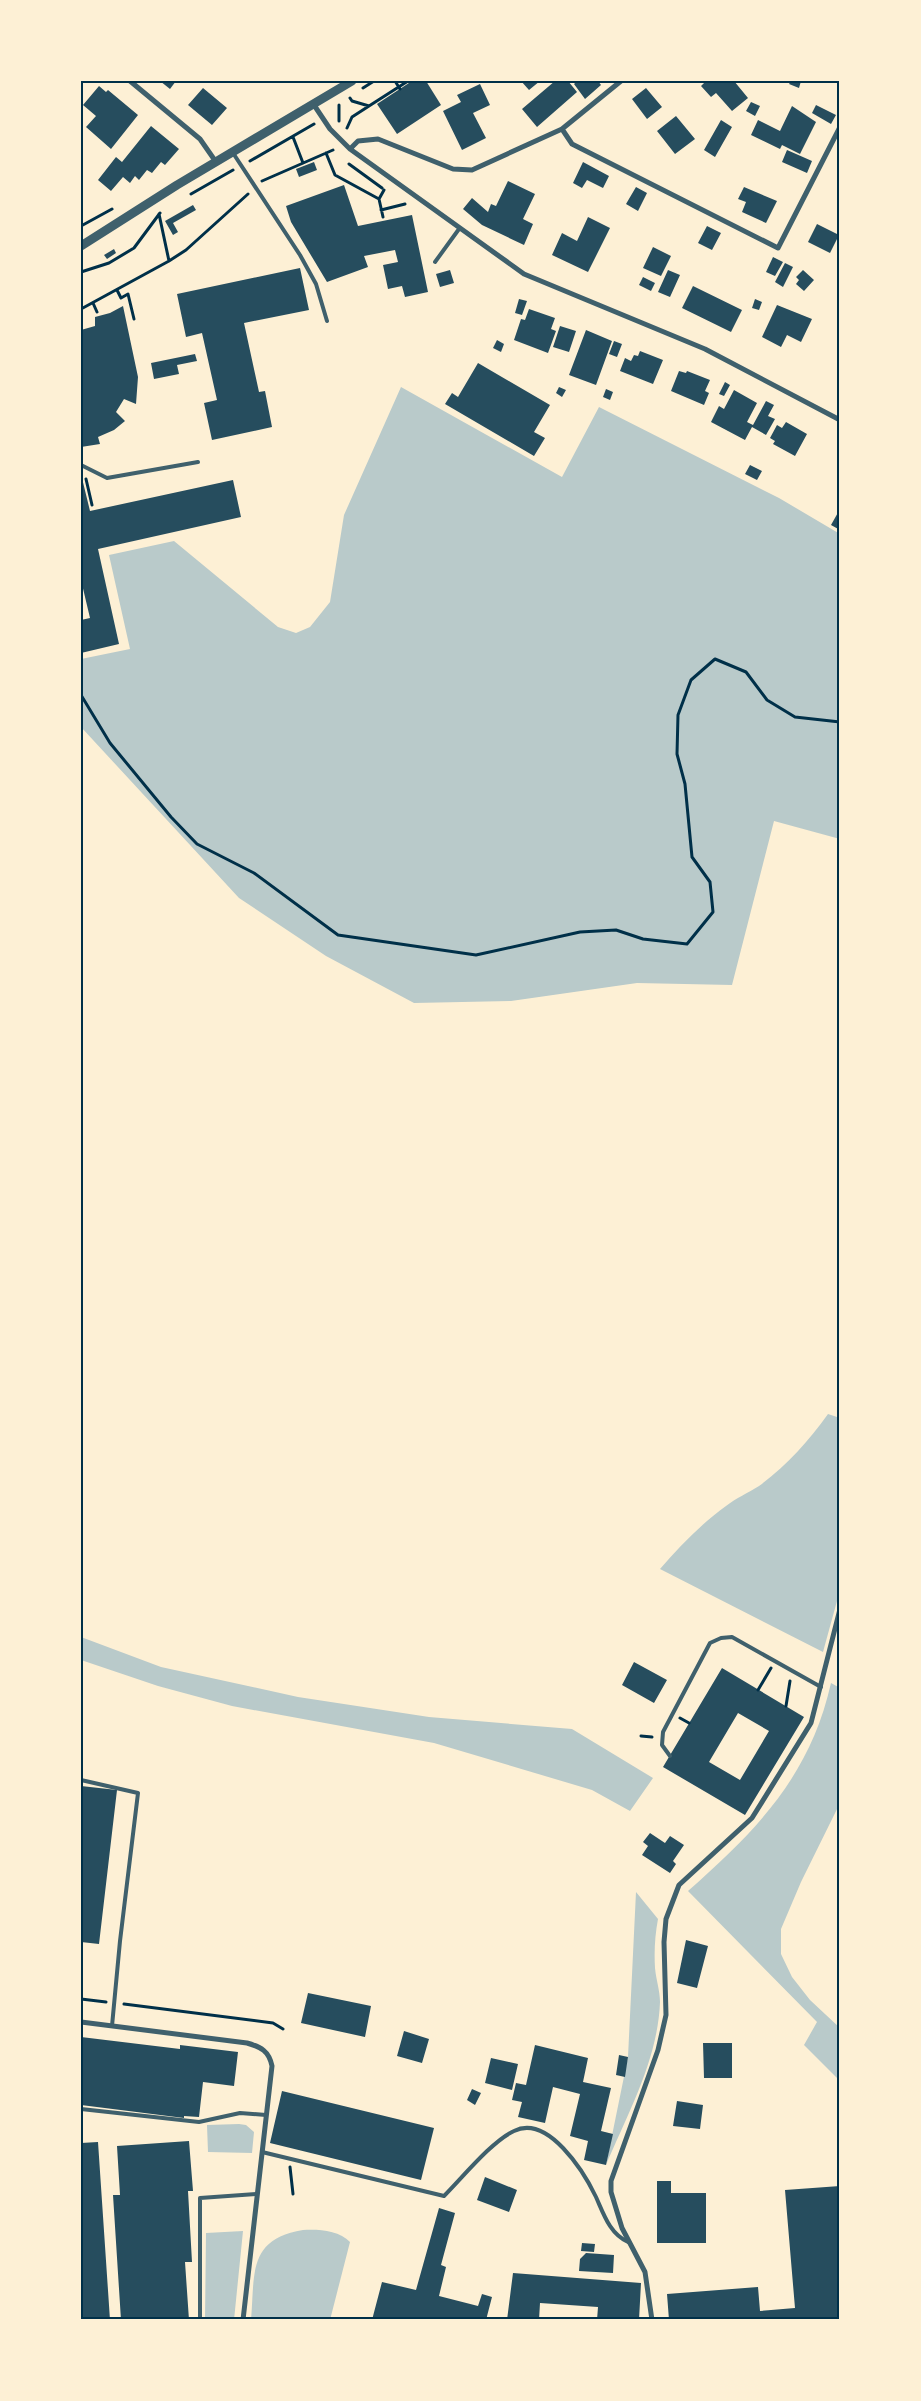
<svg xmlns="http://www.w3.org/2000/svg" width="921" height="2401" viewBox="0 0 921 2401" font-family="Jost,sans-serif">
	<rect width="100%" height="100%" fill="#fdf0d5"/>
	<path fill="#b9caca" d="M401 387 562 477 599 407 779 498 840 534V839L774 821 732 985 637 983 511 1001 414 1003 326 956 239 898 81 727V659L130 649 109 555 174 541 278 627 296 633 310 627 330 602 344 515Z
		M828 1414 840 1418V1590L823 1652 660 1569C680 1546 701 1524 726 1506 736 1498 748 1493 759 1486 786 1466 808 1442 828 1414Z
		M81 1637 161 1667 298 1697 429 1717 572 1729 653 1778 630 1811 592 1790 434 1743 232 1706 158 1686 81 1660Z
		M831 1683 840 1688V1803L801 1882 781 1929V1954L792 1977 810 2000 840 2028V2081L804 2045 817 2022 688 1891C757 1830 810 1776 831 1683Z
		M636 1892 658 1919C655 1935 654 1951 655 1968 656 1979 660 1991 660 2002 658 2059 628 2113 606 2165L628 2057Z
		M239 2124 246 2125 254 2132 252 2153 208 2152 207 2125Z
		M303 2230C317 2229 339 2230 350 2242L330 2320H251C255 2275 247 2239 303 2230Z
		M243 2231 234 2320H205L206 2233Z"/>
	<path fill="#264d5e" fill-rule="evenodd" d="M160 81H176L170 89Z
		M412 81H426L441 105 397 134 377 104Z
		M521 81H540L529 90Z
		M555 81H568L577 92 537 127 522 109Z
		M577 81H598L601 85 585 99 574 84Z
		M706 81H734L748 98 732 111 716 93 711 97 701 86Z
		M791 81H801L799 88 789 84Z
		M480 84 490 105 473 113 486 138 462 150 443 111 461 102 457 95Z
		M99 86 106 92 108 90 138 115 111 149 86 127 96 116 83 105Z
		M203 88 227 108 212 125 188 105Z
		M646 88 662 107 647 119 632 99Z
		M751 102 760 106 755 116 746 111Z
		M816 105 836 115 831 124 812 113Z
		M792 106 816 122 800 154 782 145 780 149 751 135 758 120 780 131Z
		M676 116 695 139 675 154 657 131Z
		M721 120 732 127 715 157 704 150Z
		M151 126 179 149 165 165 161 162 152 173 147 170 139 180 135 176 130 183 123 177 111 191 98 180 116 157 122 162Z
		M787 150 812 161 807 173 782 162Z
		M314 162 317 170 299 177 296 169Z
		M583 162 609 176 603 188 587 180 582 188 573 183Z
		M508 181 535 194 523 219 533 224 524 245 482 225 463 209 472 198 488 212 491 204 496 206Z
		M344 185 358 226 412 215 428 292 405 297 402 286 388 289 383 265 398 262 395 250 364 256 368 267 327 282 291 222 286 206Z
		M636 187 647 193 638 211 626 204Z
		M744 187 777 201 766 223 742 212 746 202 738 199Z
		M193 205 196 210 173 223 178 232 173 235 165 221Z
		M588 217 610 228 588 272 552 255 562 233 577 241Z
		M817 224 839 235 830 253 808 242Z
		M707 226 721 233 712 250 698 243Z
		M653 247 671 256 661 276 643 268Z
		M114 249 116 253 107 259 104 255Z
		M773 257 783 262 775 276 766 272Z
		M785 263 793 267 783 287 775 282Z
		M300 268 309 310 244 323 259 392 265 391 272 427 212 440 204 403 217 400 202 333 186 337 177 294Z
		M450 270 454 283 440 287 436 274Z
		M668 270 680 275 670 297 658 292Z
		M803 270 814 280 804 291 796 284 799 280 796 277Z
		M643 277 655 283 651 291 639 285Z
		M693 286 742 310 731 332 682 308Z
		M519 299 527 301 522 315 515 313Z
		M755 299 762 302 759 310 752 308Z
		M777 305 812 319 801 342 787 335 781 347 762 337Z
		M123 306 138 377 136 404 124 399 116 412 125 421 114 430 98 437 100 444 81 447V330L95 326V317L110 313Z
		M529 309 555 318 551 329 556 331 548 353 514 340 521 319 525 320Z
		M560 326 576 331 569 352 553 347Z
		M586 330 612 341 596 385 569 375Z
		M497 340 504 344 501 352 493 348Z
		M614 341 622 344 617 357 609 354Z
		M640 351 663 360 653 384 620 371 625 358 631 361 634 355 638 356Z
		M195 354 197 361 177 365 179 374 154 379 151 363Z
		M478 363 550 405 534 432 545 438 534 456 445 404 452 393 458 397Z
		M679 371 686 373 687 371 710 380 705 391 709 393 704 405 671 391Z
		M725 382 730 385 724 396 719 394Z
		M559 387 566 390 562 397 556 393Z
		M606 389 613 392 610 400 603 397Z
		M734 390 757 403 747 422 753 425 766 401 774 405 768 416 775 419 766 435 752 427 745 440 711 422 719 406 724 409Z
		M786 422 807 434 795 456 773 444 775 441 770 438 777 425 782 428Z
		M750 465 762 471 757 480 745 474Z
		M81 474 90 511 233 480 241 517 98 549 119 644 81 653V620L90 618 81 580Z
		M840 509V530L831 525Z
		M634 1662 667 1680 654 1703 622 1685Z
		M722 1668 804 1717 745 1815 663 1767ZM738 1713 769 1731 740 1780 709 1762Z
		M81 1786 117 1790 99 1944 81 1942Z
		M650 1833 665 1843 670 1836 684 1845 673 1861 676 1864 670 1873 642 1855 648 1846 643 1842Z
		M686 1940 708 1946 697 1988 677 1983Z
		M308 1993 371 2006 365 2037 301 2023Z
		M404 2031 429 2039 422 2063 397 2056Z
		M81 2037 180 2049V2045L238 2052 234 2086 203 2082 199 2117 184 2116V2118L81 2105Z
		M703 2043H732V2078H704Z
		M535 2045 588 2058 583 2082 611 2088 601 2131 613 2134 606 2165 584 2160 588 2141 570 2136 580 2094 553 2087 545 2123 518 2117 522 2102 512 2100 516 2083 526 2085Z
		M619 2055 628 2057 625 2077 616 2075Z
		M491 2058 518 2064 512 2090 485 2083Z
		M472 2089 481 2093 475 2105 467 2100Z
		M282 2091 434 2128 421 2180 270 2143Z
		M677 2101 703 2105 700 2129 673 2126Z
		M189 2141 193 2191H188L192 2262H185L189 2320H121L113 2195H120L117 2146Z
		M98 2142 110 2320H81V2143Z
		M485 2177 517 2190 509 2212 477 2200Z
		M657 2181H671V2193H706V2243H657Z
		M840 2186V2320H669L667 2294 758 2287 760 2311 795 2308 785 2190Z
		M439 2208 455 2213 441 2265 446 2267 439 2296 478 2306 482 2294 492 2297 486 2320H372L382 2282 416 2290Z
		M582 2243 595 2244 594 2252 581 2251Z
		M586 2253 614 2255 613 2273 579 2271 580 2259Z
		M513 2273 641 2283 639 2320H597L598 2307 540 2303 539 2320H507Z"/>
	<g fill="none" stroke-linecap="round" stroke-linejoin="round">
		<path stroke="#003049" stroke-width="3" d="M395 81 400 89
			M363 88 374 81
			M350 98 352 101 369 106 408 81
			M339 105V121
			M347 128 352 117 369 106
			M293 137 303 163
			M326 153 335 175 379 199 383 217
			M250 161 314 124
			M349 164 382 188
			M262 181 333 150
			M191 194 233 170
			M379 199 384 190
			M381 210 405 204
			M81 226 112 209
			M169 261 186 250 248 194
			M81 272 109 263 134 248 160 213
			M117 290 121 298 128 294 134 319
			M93 303 97 312
			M81 309 169 261 159 214
			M86 479 92 505
			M81 695 110 743 171 817 197 844 254 873 338 935 476 955 580 932 616 930 643 939 687 944 713 912 710 882 692 857 685 784 677 754 678 715 691 680 715 659 746 672 767 700 795 717 840 722
			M758 1690 771 1668
			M786 1706 790 1681
			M680 1718 689 1723
			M641 1736 652 1737
			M81 1999 106 2002
			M124 2004 273 2023 283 2029
			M290 2167 293 2194"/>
		<path stroke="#3f606c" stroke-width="4" d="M233 153 300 255 316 284 327 321
			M435 262 459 229
			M81 465 107 478 198 462
			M670 1756 662 1745 663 1732 710 1643 721 1638 732 1637 821 1687
			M81 1780 138 1793 120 1941 112 2026
			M81 2109 199 2122 240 2113 266 2115
			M262 2152 444 2196C462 2178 492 2141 514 2131 548 2114 584 2172 596 2197 604 2215 610 2234 628 2242
			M200 2320V2198L257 2194"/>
		<path stroke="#3f606c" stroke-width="5" d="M130 81 200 139 216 162
			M314 105 330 129 350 149 524 274 705 349 840 420
			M562 129 572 144 778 248 840 127
			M350 149 358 141 378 139 453 169 472 170 562 129 621 81
			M81 2022 247 2043C261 2047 269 2051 272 2066L243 2320
			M652 2320 645 2272 622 2228 611 2192V2181L658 2050 666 2015 664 1942 666 1919 679 1885 752 1818 811 1723 840 1609"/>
		<path stroke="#3f606c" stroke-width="9" d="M81 246 177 185 352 81"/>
	</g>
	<rect width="921" height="2401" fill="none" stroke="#fdf0d5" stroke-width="165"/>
	<rect x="82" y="82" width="756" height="2236" fill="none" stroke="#003049" stroke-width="2"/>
</svg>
